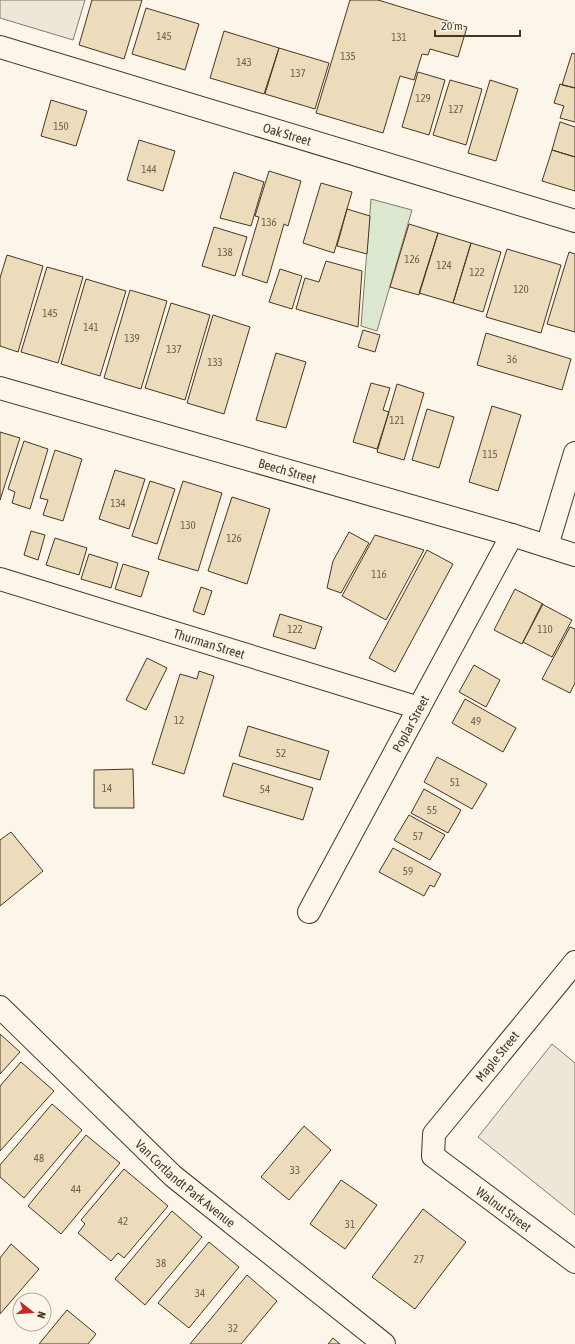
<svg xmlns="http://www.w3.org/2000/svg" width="575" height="1344" viewBox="0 0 575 1344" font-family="'Asap Condensed',sans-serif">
	<rect width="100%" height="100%" fill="#fbf6e9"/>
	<path fill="#dce7d0" stroke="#887966" d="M371 199 412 210 377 331 361 326Z"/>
	<path fill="#ede7d9" stroke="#887966" d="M0 0H85L73 40 0 18Z
		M552 1044 575 1063V1215L478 1137Z"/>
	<path fill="#ecdcbc" stroke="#4a3520" d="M92 0H142L124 59 79 45Z
		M350 0H378L467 27 458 57 430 49 428 55 422 54 414 80 400 76 383 133 316 113Z
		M146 8 199 24 185 70 132 54Z
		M224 31 279 48 264 94 210 78Z
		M279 48 329 63 315 109 265 94Z
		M572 53 575 54V88L562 85Z
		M418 72 445 80 429 135 402 127Z
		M450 80 482 89 466 145 433 135Z
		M490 80 518 89 496 161 468 153Z
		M560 84 575 88V122L560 118 564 106 554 103Z
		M51 100 87 111 76 146 41 136Z
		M560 122 575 127V157L552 150Z
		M139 140 175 151 163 191 127 180Z
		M552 150 575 157V191L542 181Z
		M269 171 301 181 288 226 284 224 267 283 242 275 259 217 255 216Z
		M234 172 264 182 251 226 220 218Z
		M321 183 352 192 334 253 303 243Z
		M347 209 370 216 367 254 337 246Z
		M409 224 438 233 419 295 390 287Z
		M214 227 247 237 235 276 202 266Z
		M438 233 471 243 453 303 419 293Z
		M471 243 501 252 483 312 453 303Z
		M507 249 561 265 541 333 486 317Z
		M569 252 575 254V332L547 324Z
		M7 255 43 266 18 352 0 346V278Z
		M326 261 362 271 358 327 296 309 305 278 319 282Z
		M47 267 83 277 58 363 21 352Z
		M280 269 302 276 292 309 269 302Z
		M86 279 126 291 100 376 61 364Z
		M130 290 167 301 141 389 104 378Z
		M171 303 210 315 185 400 145 388Z
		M213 315 250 327 224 414 187 403Z
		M363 330 380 335 375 352 358 347Z
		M486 333 571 359 562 390 477 365Z
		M276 353 306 362 286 428 256 420Z
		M371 383 390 388 383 410 389 412 377 449 353 442Z
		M397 384 424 393 404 460 377 452Z
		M492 406 521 415 498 491 469 482Z
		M427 409 454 417 439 468 412 460Z
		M0 432 20 438 0 500Z
		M24 441 48 449 30 509 12 503 15 492 8 489Z
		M55 450 82 459 63 521 43 515 48 500 40 498Z
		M115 470 145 479 129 529 99 519Z
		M150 481 175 489 157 544 132 536Z
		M183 481 222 493 198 571 158 559Z
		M232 497 270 509 247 584 208 571Z
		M31 531 45 535 38 560 24 555Z
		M349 532 369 543 341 593 327 588 333 561Z
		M375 535 424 550 386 620 342 596Z
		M55 538 87 548 79 575 46 565Z
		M427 550 453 564 395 672 369 658Z
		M89 554 118 563 111 588 81 579Z
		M123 564 149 572 141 597 115 589Z
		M201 587 212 591 204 615 193 611Z
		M515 589 543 604 522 644 494 630Z
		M542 604 572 620 552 657 523 642Z
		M280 614 322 627 315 649 273 636Z
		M570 627 575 629V683L570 693 542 679Z
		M147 658 167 668 146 710 126 700Z
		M474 665 500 680 486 707 459 692Z
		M199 671 214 676 184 774 152 764 180 674 197 679Z
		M465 699 516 728 503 752 452 723Z
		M248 726 329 751 320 780 239 756Z
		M437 757 487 784 472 809 424 782Z
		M233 763 313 788 303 820 223 796Z
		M133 769 134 808H94V770Z
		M424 789 461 810 448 833 411 813Z
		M409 815 445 835 430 860 394 840Z
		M11 832 43 871 0 906V840Z
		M393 848 441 874 434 887 430 885 424 896 379 872Z
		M0 1034 20 1052 0 1074Z
		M21 1062 54 1091 0 1151V1086Z
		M52 1104 82 1130 24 1198 0 1177V1165Z
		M304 1126 331 1150 289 1200 261 1177Z
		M86 1135 120 1163 61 1234 28 1206Z
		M124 1169 168 1206 124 1258 118 1253 111 1261 78 1233 85 1224 81 1220Z
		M341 1180 377 1205 345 1249 310 1224Z
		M423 1209 466 1242 415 1309 372 1277Z
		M172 1211 202 1237 145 1305 115 1279Z
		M209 1242 239 1267 189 1328 158 1303Z
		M11 1244 39 1269 0 1314V1258Z
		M247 1275 277 1301 241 1344H190Z
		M67 1310 96 1334 88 1344H39Z
		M333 1338 340 1344H328Z"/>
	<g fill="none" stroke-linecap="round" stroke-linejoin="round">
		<defs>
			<g id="minor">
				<path id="s1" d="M0 47 575 221"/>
				<path id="s2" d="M0 388 512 535 575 555"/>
				<path d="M547 546 575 453"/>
				<path id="s3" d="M0 579 419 708"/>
				<path id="s4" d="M309 912 512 535"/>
				<path id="s5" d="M575 962 434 1134 433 1156 575 1262"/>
			</g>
			<g id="tertiary">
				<path id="s6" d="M0 1007 173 1176 384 1344"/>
			</g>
		</defs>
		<use href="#minor" stroke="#4a3520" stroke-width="24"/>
		<use href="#tertiary" stroke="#4a3520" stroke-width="24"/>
		<use href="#minor" stroke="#fbf6e9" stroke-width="22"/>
		<use href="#tertiary" stroke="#fbf6e9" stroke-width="22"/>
	</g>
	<g text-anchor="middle" stroke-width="3" stroke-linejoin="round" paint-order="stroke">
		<g font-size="11" fill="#725f47">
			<text x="164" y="40">145</text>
			<text x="399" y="41">131</text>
			<text x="348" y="60">135</text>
			<text x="244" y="66">143</text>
			<text x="298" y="77">137</text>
			<text x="423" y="102">129</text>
			<text x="456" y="113">127</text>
			<text x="61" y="130">150</text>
			<text x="149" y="173">144</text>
			<text x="269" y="226">136</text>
			<text x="225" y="256">138</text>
			<text x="412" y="263">126</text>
			<text x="444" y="269">124</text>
			<text x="477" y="276">122</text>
			<text x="521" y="293">120</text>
			<text x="50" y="317">145</text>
			<text x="91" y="331">141</text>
			<text x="132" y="342">139</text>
			<text x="174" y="353">137</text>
			<text x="512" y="363">36</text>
			<text x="215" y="366">133</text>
			<text x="397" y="424">121</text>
			<text x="490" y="458">115</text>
			<text x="118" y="507">134</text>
			<text x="188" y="529">130</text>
			<text x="234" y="542">126</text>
			<text x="379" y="578">116</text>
			<text x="295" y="633">122</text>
			<text x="545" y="633">110</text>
			<text x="179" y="724">12</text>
			<text x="476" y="725">49</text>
			<text x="281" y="757">52</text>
			<text x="455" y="786">51</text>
			<text x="107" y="792">14</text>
			<text x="265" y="793">54</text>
			<text x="432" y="814">55</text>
			<text x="418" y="840">57</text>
			<text x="408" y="875">59</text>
			<text x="39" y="1162">48</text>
			<text x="295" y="1174">33</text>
			<text x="76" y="1193">44</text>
			<text x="123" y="1225">42</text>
			<text x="350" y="1228">31</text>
			<text x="419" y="1263">27</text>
			<text x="161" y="1267">38</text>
			<text x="200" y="1297">34</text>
			<text x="233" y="1332">32</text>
		</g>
		<g font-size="13" fill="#4a3520" stroke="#fbf6e9">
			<text dy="5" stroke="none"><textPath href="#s1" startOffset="300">Oak Street</textPath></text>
			<text dy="5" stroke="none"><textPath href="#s2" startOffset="299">Beech Street</textPath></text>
			<text dy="5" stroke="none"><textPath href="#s3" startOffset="219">Thurman Street</textPath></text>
			<text dy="5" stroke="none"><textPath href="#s4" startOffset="214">Poplar Street</textPath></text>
			<text transform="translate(497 1056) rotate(-51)" y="5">Maple Street</text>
			<text dy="5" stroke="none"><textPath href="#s6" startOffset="256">Van Cortlandt Park Avenue</textPath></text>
			<text dy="5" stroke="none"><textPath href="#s5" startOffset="333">Walnut Street</textPath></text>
		</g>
	</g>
	<g transform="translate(32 1312) rotate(107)"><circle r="19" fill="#fbf6e9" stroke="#b4a999"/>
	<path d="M0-3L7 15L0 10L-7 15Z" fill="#c62828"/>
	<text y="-6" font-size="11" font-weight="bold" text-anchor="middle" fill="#4a3520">N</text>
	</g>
	<path d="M435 30v6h85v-6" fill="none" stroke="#4a3520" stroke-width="2"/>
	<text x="441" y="30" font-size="12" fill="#4a3520" stroke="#fbf6e9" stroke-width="3" paint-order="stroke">20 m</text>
</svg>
